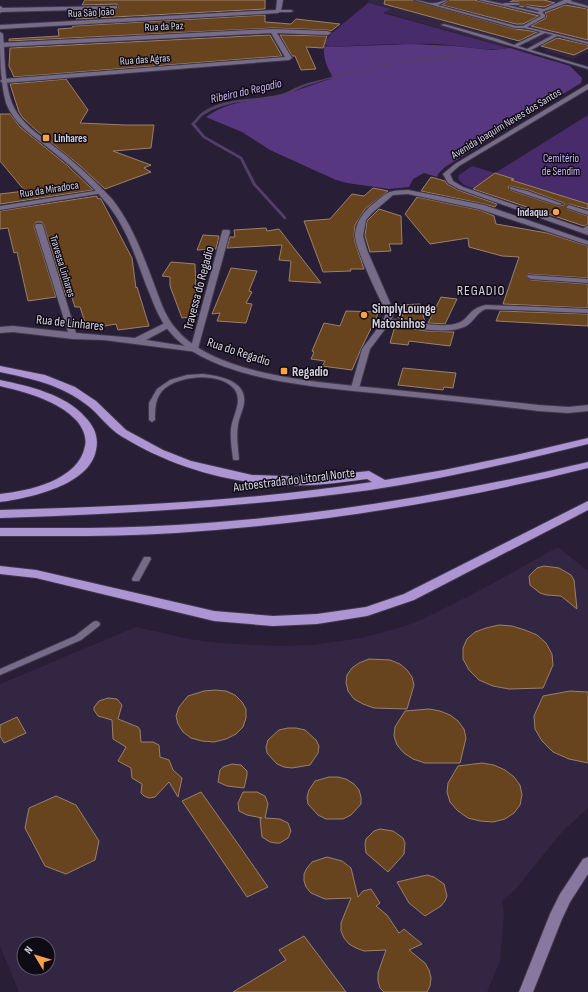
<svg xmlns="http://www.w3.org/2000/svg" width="588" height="992" viewBox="0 0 588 992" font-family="'Sofia Sans Condensed',sans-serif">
	<rect width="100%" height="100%" fill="#281e36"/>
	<path fill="#322643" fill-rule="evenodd" d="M370 0H588V52L573 59 543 51 547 48 514 40 503 46 382 12 390 9 367 3Z
		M558 547 588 571V808L562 832 515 890 502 901 504 915 500 961 487 992H19L0 946V684L136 627 189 639 218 643 278 646 312 645 362 638 405 626 421 620 479 591ZM24 944H48V968H24Z"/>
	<path fill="#472b6a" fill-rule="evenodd" d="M368 3 391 9 383 13 509 48C485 52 460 45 436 44 401 43 366 45 331 47L323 44 333 32Z
		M588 115V204L516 182 485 193 464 185 458 179 459 175 472 166 495 173ZM495 173 513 179 488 192Z"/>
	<path fill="#583781" d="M412 44 454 46 492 50 510 48 570 66 582 78 581 83 445 167 438 174 437 177 424 173 413 179 409 187 389 189 347 183 336 180 270 150 242 132 206 117C232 98 264 101 295 91 307 87 320 82 333 78 327 67 323 59 324 46L331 47Z"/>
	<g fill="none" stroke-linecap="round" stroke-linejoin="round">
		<path fill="#543f69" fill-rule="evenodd" d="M464 54H465V56L404 63 364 70 325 80 303 87 284 96 234 103 223 106 212 110 202 116 195 124 205 136 242 157 256 184 286 217V219H284L253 185 240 159 203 138 191 124C194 121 197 118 199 115 221 96 255 101 281 94 287 93 292 89 297 87 306 83 315 81 324 79 370 66 416 58 464 54Z"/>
	</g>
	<path fill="#68441e" stroke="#9a816b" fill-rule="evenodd" d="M85 0H265V9L76 19 79 11 115 10 118 8 117 4 82 5Z
		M385 0H413L515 29 524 30 537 32 519 41 384 4Z
		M449 0H474L539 16 523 24H516L442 5Z
		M514 0H544L555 3 544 7 527 5 524 7 519 6 521 4 519 2H510Z
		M565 5 588 9V40L531 26 546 18V15L545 13Z
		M265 15V22L291 24 296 19 340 24 331 31 328 30 273 28 9 41V39L59 36 58 29 72 28 73 26Z
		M270 35 282 56 14 77 9 66 10 48Z
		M280 35 327 36 323 48 306 47 316 69 301 70 295 56H292Z
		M557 38 588 45V48L574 55 541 46Z
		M66 79 88 110 80 123 125 125H154L151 148 113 151 151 165 144 168 151 172 105 189 78 164 36 130 23 118 19 112 10 84Z
		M0 114H10L20 127 68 166 93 190 0 204V194L25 191 0 161Z
		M495 173 514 179 511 180 588 204V209L569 204 565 207 567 209 588 216V224L584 226 473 189ZM510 186 528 190 564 203V205L558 206 510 190 508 187Z
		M431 177 445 181 447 184 458 190 497 204 495 207 484 204 421 191Z
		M373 188 388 191 365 209 355 225 354 235 355 242 364 269H350L351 271 323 272 304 221 330 219 352 194 364 196Z
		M97 196V198L101 199 132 258 136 288 137 287 149 326 118 330 116 324 87 329 80 307H75L71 295 66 296 44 226 42 222H36L34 226 56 297 28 301 17 252 14 253 8 228 0 229V211Z
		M417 197 479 210 494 216 496 224 547 233 588 246V278L528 274 526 277 531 280 588 284V308L503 304 519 257 502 256 469 247 468 238 430 244 405 214Z
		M379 209 401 216 402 244H389L391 251 370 252 365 236 367 221Z
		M266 228 267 231 279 229 321 283 289 281 291 261 279 260 282 245 227 248 230 237H235L234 230Z
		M203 235 219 236 216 249 197 250Z
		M171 262 195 264 197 316 182 318 170 286V277L162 276Z
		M231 268 257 271 249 291 252 292 246 303 252 304 246 323 217 321 220 313 212 314Z
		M441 297 457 299 445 324 428 323Z
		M420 304 425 322 398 318 399 315 403 316 400 305Z
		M346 311 379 312 361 349 352 370 322 366 325 361 311 359 314 352 312 351 324 323 340 326Z
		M500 311 588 314V326L496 321Z
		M395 326 427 331 454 332 450 346 409 341 408 345 390 343Z
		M403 368 456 373 453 388 444 387 443 390 398 385Z
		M544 566 559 568 571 575 574 580 577 609 561 596 547 595 540 593 530 585 529 576 537 568Z
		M499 625 512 626 525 630 537 635 546 643 552 654 553 665 543 688 509 689 493 686 479 680 469 670 463 659V648L467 639 475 632 486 628Z
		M369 659 390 660 400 664 407 670 412 677 414 685 407 709 374 708 363 704 354 699 348 691 346 683 347 675 352 668 359 663Z
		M215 690 226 691 235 695 242 702 246 709V718L243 727 236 734 226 739 214 742 202 741 191 738 183 732 178 724 176 716 179 707 188 696 204 691Z
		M570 691 588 692V763L569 759 553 752 542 741 535 729 534 716 543 696Z
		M108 698 117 699 122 705 118 719 138 727 140 730 141 742H153L159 745 160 757 169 760 173 770 182 778 178 797 169 782 155 797 149 798 144 796 141 793 142 784 132 778 131 768 118 761 126 747 113 739 112 720 98 716 94 710V707L99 701Z
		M429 709 440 711 450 715 458 721 464 729 466 738 460 763H425L413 759 404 753 397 745 394 736 395 727 405 711Z
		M17 717 26 733 4 743 0 736V725Z
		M288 728H296L305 730 316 740 319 746 318 753 310 765 292 768 284 767 277 764 267 753 266 747 268 740 279 730Z
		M482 763 494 765 505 770 514 777 520 785 522 795 520 805 514 813 505 819 493 822 480 821 468 818 458 811 450 802 447 792 448 783 458 766Z
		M232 764 241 765 247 771V775L244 788 227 786 218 782 220 770 223 767Z
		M329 777H338L346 779 354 784 359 790 361 797V804L351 815 343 819H326L318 815 308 804 307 797 309 790 315 781Z
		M201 792 243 851 268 887 247 897 182 801Z
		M243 792H257L265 796 268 804 265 818 280 819 288 823 291 831 288 838 280 843H275L270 842 262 837 260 818H262L247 815 239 811 238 803Z
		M56 796 76 805 99 841 95 860 66 874 45 866 25 828 29 808Z
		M380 829 393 831 403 838 405 843 404 854 388 872 366 853 365 844 366 839 374 831Z
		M327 857 342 861 351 868 358 897 363 891 371 889 380 903 376 906 387 915 399 933 404 929 422 944 409 950 425 963 429 970 431 978 430 986 427 992H384L380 988 378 981V973L386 950 364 951 356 948 349 944 344 938 341 931V923L351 898 325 899 311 893 306 887 304 881V874L307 868 312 862Z
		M427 875 434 877 444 884 447 896 445 901 441 906 425 916 409 903 397 882Z
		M304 936 346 992H233L286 960 279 950Z"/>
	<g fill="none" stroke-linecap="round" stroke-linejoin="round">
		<defs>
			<path id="service" d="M414 0C421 0 428 4 435 3 439 3 443 0 448 0L438 5 516 26H523L541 16 539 14 478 0H485L503 4 505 3H518L520 4 519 5H507L537 12 540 11 525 7 527 6 544 9 564 0H572L570 1 588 6V8L567 3 542 12 545 15V17L527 27 588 42V44L557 36 531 50 588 67V69L441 25 444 24 498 39 514 45 541 32 524 28H515ZM545 33 553 35 527 49 518 46Z
				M278 10H291L293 11 291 12H277L276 11Z
				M510 187 527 191 563 204 558 205 510 189Z
				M569 205 588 211V215L567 208 566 207Z
				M588 225V230L585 232H581V230Z
				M203 374C220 376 247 381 244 403 243 411 239 417 238 425 236 436 238 448 239 459L238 460H234L233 459C232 449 230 439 231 429 232 417 243 402 235 390 221 371 177 375 162 391 155 399 155 410 155 420L152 422 149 420V403L157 389 170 380 187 375Z
				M144 557H150L151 559 139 581H133L132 579Z
				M96 621 99 622 100 624 99 626 81 640 0 675V669L75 636 93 622Z"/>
			<path id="minor" d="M277 0H283L281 11 278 13 0 29V25L276 10Z
				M117 6V8L115 9 0 12V8Z
				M273 29 328 31 331 33 328 35 277 33 292 58 289 60 3 83 0 81 3 79 285 57 271 33 0 47V43Z
				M101 190 105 192 103 193 0 210V206Z
				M408 190 484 205 588 241V245L479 209 408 194 393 195 372 213 366 220 363 236 367 250 394 312 392 319C408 321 444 329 458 323 470 319 467 309 486 305L588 309V313L486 309C476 312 474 323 464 327 445 335 410 327 389 324L370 349 359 388 358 390H352L351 388 362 349 383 321 386 312C379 297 355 249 355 235 356 222 363 212 373 204 389 191 387 191 408 190Z
				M36 224H42L43 226 76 333 135 338 167 322 171 325 170 327 146 340 191 347 222 232 223 230H229L230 232 197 352 104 340 73 339 13 332 0 333V327L13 326 68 332 35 226Z
				M528 275 588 279V283L531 279 527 277Z"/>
			<path id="tertiary" d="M0 6 3 8V11L0 13Z
				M0 32 3 34C5 57 4 82 12 103 21 126 46 139 64 154 81 168 97 183 112 199 132 224 143 255 154 284 160 300 165 317 177 330 219 379 334 383 396 390 443 395 491 400 538 405L568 407 588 405V411L568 413 538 411C490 405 442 400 394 395 331 388 211 383 169 331 158 318 153 301 146 285 135 255 125 223 103 199 89 183 74 168 57 155 39 139 15 127 6 103 0 80 0 55 0 32Z
				M588 84V89L459 166 450 174 453 181 463 187 588 230V235L459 189 448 183 443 174 455 164Z"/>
			<path id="secondary" d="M588 857V874L570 902 562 919 533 992H519L550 914 560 894 583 859Z"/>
			<path id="motorway" d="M0 366 45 375 75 387 96 401 126 430 163 450 191 461 252 475 312 477 369 471 385 480 444 470 516 455 588 438V444C516 462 443 479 370 490 247 507 124 514 0 518V510C124 507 249 501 372 482L367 479C349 481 331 484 312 485 245 488 178 471 121 436 108 428 99 414 87 405 60 384 32 379 0 372Z
				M0 380C28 386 65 394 85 417 94 426 99 437 96 450 90 485 30 498 0 502V494C29 491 79 480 85 446 87 438 83 428 77 421 59 401 26 392 0 386Z
				M588 462V468C452 502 315 524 176 533 117 537 59 536 0 536V528C59 528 117 529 176 525 315 517 452 494 588 462Z
				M588 501V510L414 600 367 616 317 624 273 626 214 621 36 578 0 574V566L36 570 214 611 273 616 317 614 366 607 404 594Z"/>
		</defs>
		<use href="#service" stroke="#40384c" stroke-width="2"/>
		<use href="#minor" stroke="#40384c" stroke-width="2"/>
		<use href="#tertiary" stroke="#40384c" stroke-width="2"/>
		<use href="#secondary" stroke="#40384c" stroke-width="2"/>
		<use href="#motorway" stroke="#40384c" stroke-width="2"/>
		<use href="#service" fill="#766c88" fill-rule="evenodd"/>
		<use href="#minor" fill="#766c88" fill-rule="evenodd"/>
		<use href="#tertiary" fill="#766c88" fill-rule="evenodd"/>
		<use href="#secondary" fill="#86789e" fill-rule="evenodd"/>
		<use href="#motorway" fill="#ad94d2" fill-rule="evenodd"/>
	</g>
	<g fill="#f7a248" stroke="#0f0b15" stroke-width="1.5">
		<rect x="42" y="134" width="8" height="8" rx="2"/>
		<circle cx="556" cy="212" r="4"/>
		<circle cx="364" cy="315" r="4"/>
		<rect x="280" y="367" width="8" height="8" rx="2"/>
	</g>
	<g text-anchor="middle" stroke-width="3" stroke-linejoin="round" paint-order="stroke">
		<g font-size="11" fill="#d6d1e0" stroke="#0f0b15">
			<text transform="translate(91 12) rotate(-3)" y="4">Rua São João</text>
			<text transform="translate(164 26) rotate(-3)" y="4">Rua da Paz</text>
			<text transform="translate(145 59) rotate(-4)" y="4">Rua das Agras</text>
			<text transform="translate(506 123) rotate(-31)" y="4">Avenida Joaquim Neves dos Santos</text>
			<text transform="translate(49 189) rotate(-9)" y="4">Rua da Miradoca</text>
			<text transform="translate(63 266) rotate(73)" y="4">Travessa Linhares</text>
		</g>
		<g font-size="11" font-weight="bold" fill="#d6d1e0" stroke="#0f0b15" text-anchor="start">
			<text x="54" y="142">Linhares</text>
			<text x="548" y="216" text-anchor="end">Indaqua</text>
		</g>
		<g font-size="11" fill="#cbb3f2" stroke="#0f0b15">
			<text x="561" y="162">Cemitério<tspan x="561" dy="13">de Sendim</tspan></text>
		</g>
		<g font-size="12" font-style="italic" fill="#ccb3f2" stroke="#0f0b15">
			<text transform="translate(246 91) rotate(-13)" y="4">Ribeira do Regadio</text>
		</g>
		<g font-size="13" fill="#d6d1e0" stroke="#0f0b15">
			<text transform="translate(198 288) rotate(-75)" y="5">Travessa do Regadio</text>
			<text transform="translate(70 322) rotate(6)" y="5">Rua de Linhares</text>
			<text transform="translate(239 351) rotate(18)" y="5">Rua do Regadio</text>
			<text transform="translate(294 479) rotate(-7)" y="5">Autoestrada do Litoral Norte</text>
		</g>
		<g font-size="13" font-weight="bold" fill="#d6d1e0" stroke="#0f0b15" text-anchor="start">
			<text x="372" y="313">SimplyLounge<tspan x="372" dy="15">Matosinhos</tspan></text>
			<text x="292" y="376">Regadio</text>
		</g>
		<g font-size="14" letter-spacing="1" fill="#d6d1e0" stroke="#0f0b15">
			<text x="481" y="295">REGADIO</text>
		</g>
	</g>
	<g transform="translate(36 956) rotate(308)"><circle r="19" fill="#0f0b15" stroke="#5f5a66"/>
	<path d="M0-3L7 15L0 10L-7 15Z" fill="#f7a248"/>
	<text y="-6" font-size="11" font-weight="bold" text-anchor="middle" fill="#d6d1e0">N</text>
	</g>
</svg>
